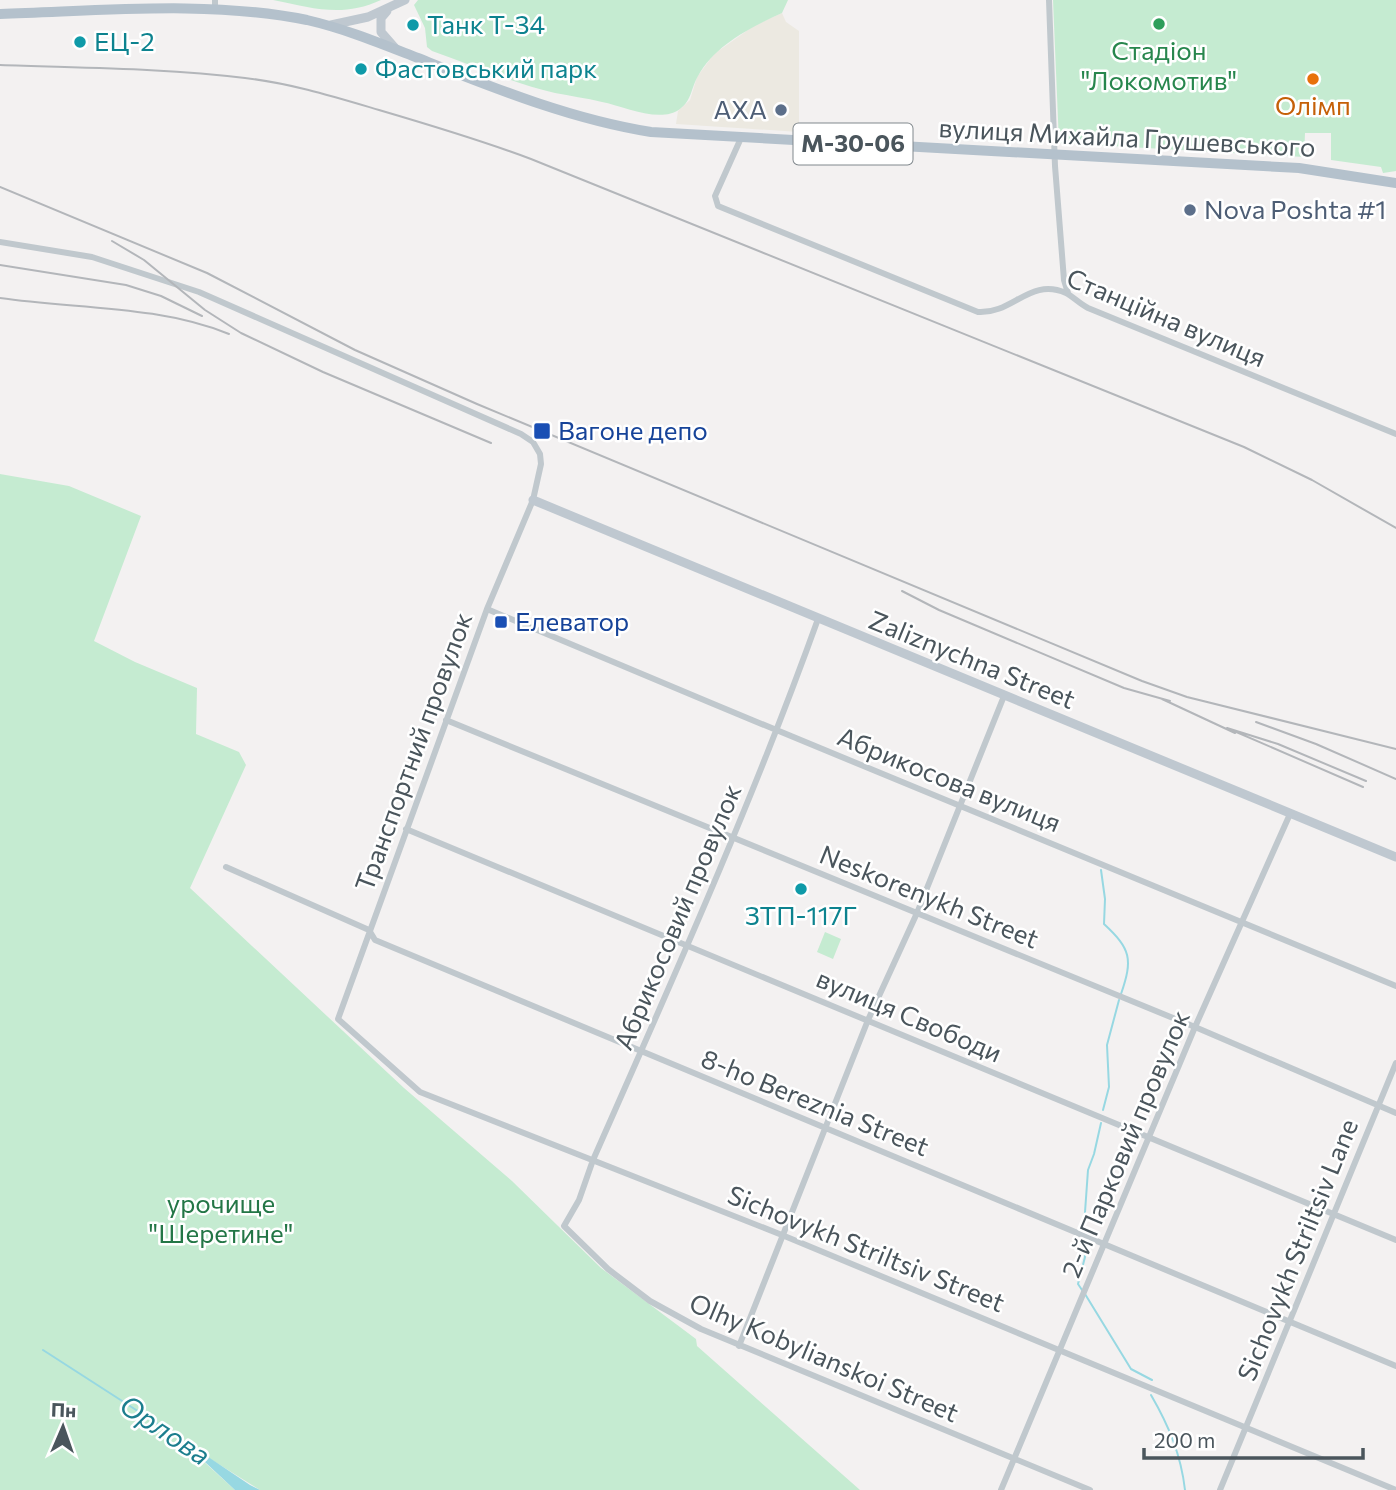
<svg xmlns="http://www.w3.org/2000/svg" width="1396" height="1490" viewBox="0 0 1396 1490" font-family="Commissioner,sans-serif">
	<rect width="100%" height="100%" fill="#f3f1f1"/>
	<path fill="#ece9e1" d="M782 13 786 22 799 31V132L676 124 678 111 690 100 697 77 714 54 755 25Z"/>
	<path fill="#c5ebd1" d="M273 0H381C342 18 313 8 273 0Z
		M418 0H788L782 13C751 27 715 45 698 76 691 88 692 100 680 109 660 124 623 106 602 102 586 98 570 96 555 93 513 83 472 65 432 51L427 47 425 28 414 5Z
		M1053 0H1396V171L1383 173 1381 167 1331 160V133H1305L1304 157 1059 143Z
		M0 474 69 486 141 516 94 641 135 662 197 688 196 734 239 752 246 765 190 888 404 1088 512 1181 601 1268 696 1339 697 1346 860 1490H260L180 1440 235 1490H0Z
		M825 932 841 939 833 959 817 952Z"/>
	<path fill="#97d8e2" d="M177 1436 250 1485 260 1490H235Z"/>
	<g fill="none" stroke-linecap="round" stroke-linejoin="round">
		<path stroke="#97d8e2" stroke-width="2" d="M1101 870 1105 899 1104 924C1131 949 1133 959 1121 994
			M1103 1110 1109 1087 1107 1045 1119 1000
			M1084 1226 1088 1170 1094 1154 1101 1123
			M1079 1241 1085 1257 1078 1284 1082 1290
			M1085 1294 1131 1369 1152 1380
			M43 1350 178 1437
			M1151 1395C1169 1426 1181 1455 1185 1490"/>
		<path stroke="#c0c8cd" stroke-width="6" d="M1049 0 1055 166 1064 280 1068 293
			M215 7V0
			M741 138 715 196 718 206 978 312C1013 314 1030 277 1066 293 1071 295 1080 304 1088 308L1396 434
			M0 242 92 257 199 292 521 434 533 442 540 454 541 464 533 500 487 609 338 1019 420 1092 782 1235 1396 1490
			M487 609C789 737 1093 860 1396 986
			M818 619C752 803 672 981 593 1160L579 1200 564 1226 608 1269 650 1301 701 1329 1090 1490
			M446 720 1195 1027 1396 1113
			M406 829 1396 1240
			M226 867 369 930 375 940C714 1084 1056 1223 1396 1366
			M739 1346 868 1020 917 913 1004 696
			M1001 1490 1195 1027 1290 814
			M1220 1490 1396 1063"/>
		<path stroke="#bfc8d0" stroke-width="9" d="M387 11 381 18V32L395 48
			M331 25 368 17 405 0
			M533 500 1396 857"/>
		<path stroke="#b4c1cc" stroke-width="10" d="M0 14C101 11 208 0 307 20 346 29 382 44 418 58 494 88 570 119 651 132L1299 168 1396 183"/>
		<path stroke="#b3b6ba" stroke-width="2" d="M0 65C81 68 164 68 245 78 290 83 335 97 379 110 430 125 481 140 531 159L1244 447 1312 480 1396 528
			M0 187 207 273 355 350 477 404 1142 681 1187 697 1396 749
			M112 241 144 260 205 310 241 333 323 372 491 443
			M0 265 126 285 161 296 202 316
			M0 298C76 309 157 305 229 334
			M902 591 939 610 1124 688 1170 701
			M1162 699 1235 733
			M1256 722 1316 744 1396 779
			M1363 787 1227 728 1278 744 1366 781"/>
	</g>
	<circle fill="#2e9e5b" stroke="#fff" stroke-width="2.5" cx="1159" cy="24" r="7"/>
	<g fill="#0f9aa8" stroke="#fff" stroke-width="2.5">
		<circle cx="413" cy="25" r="7"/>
		<circle cx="80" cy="42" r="7"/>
		<circle cx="361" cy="69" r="7"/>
		<circle cx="801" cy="889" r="7"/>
	</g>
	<circle fill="#e8710a" stroke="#fff" stroke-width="2.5" cx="1313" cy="79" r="7"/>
	<g fill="#5c6f8a" stroke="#fff" stroke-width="2.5">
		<circle cx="781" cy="110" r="7"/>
		<circle cx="1190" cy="210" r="7"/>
	</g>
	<g fill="#1a4fb4" stroke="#fff" stroke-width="2.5">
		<rect x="533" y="422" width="18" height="18" rx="3.5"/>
		<rect x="494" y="615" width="14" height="14" rx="3.5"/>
	</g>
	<g text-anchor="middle" stroke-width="5" stroke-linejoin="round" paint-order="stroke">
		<rect fill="#fff" stroke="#80888d" stroke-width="2" x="793.5" y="123.5" width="119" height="41" rx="5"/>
		<g font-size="24" font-weight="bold" fill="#4a555c">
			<text x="853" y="152">М-30-06</text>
		</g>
		<g font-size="26" fill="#0d838f" stroke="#fff" text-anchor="start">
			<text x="427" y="34">Танк Т-34</text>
			<text x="94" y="51">ЕЦ-2</text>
			<text x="375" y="78">Фастовський парк</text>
			<text x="801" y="925" text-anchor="middle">ЗТП-117Г</text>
		</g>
		<g font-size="26" fill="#27864d" stroke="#fff">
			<text x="1159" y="60">Стадіон<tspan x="1159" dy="30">"Локомотив"</tspan></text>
		</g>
		<g font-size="26" fill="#c56008" stroke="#fff">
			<text x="1313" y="115">Олімп</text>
		</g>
		<g font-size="26" fill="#4e5e75" stroke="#fff" text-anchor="end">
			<text x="767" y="119">AXA</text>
			<text x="1204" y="219" text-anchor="start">Nova Poshta #1</text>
		</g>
		<g font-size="26" fill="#4a555c" stroke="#fff">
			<text transform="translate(1127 138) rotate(3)" y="9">вулиця Михайла Грушевського</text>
			<text transform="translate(1166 318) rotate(23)" y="9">Станційна вулиця</text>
			<text transform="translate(972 660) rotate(22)" y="9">Zaliznychna Street</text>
			<text transform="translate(414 752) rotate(-70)" y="9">Транспортний провулок</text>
			<text transform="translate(949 780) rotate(22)" y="9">Абрикосова вулиця</text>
			<text transform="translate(929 897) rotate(22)" y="9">Neskorenykh Street</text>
			<text transform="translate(678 917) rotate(-67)" y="9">Абрикосовий провулок</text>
			<text transform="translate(909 1016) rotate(23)" y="9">вулиця Свободи</text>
			<text transform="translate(815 1103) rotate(22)" y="9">8-ho Bereznia Street</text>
			<text transform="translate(1126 1144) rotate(-67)" y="9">2-й Парковий провулок</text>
			<text transform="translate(866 1249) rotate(22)" y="9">Sichovykh Striltsiv Street</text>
			<text transform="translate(1298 1250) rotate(-68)" y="9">Sichovykh Striltsiv Lane</text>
			<text transform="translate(824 1358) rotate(23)" y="9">Olhy Kobylianskoi Street</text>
		</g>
		<g font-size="26" fill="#164399" stroke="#fff" text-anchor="start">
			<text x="558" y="440">Вагоне депо</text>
			<text x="515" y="631">Елеватор</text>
		</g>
		<g font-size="26" fill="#237646" stroke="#fff">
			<text x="221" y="1213">урочище<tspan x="221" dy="30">"Шеретине"</tspan></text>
		</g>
		<g font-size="28" font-style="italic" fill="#1c7e8e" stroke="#fff">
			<text transform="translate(165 1430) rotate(34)" y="10">Орлова</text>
		</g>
	</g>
	<g transform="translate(63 1427) rotate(2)" stroke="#ffffff" stroke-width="5" paint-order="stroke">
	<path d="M0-5L12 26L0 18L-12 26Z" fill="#4a555c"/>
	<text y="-10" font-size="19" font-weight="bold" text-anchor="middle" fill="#4a555c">Пн</text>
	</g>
	<path d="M1144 1448v10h219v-10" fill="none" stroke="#4a555c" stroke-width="3.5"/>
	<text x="1154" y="1448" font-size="21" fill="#4a555c" stroke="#ffffff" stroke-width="5" paint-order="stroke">200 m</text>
</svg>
